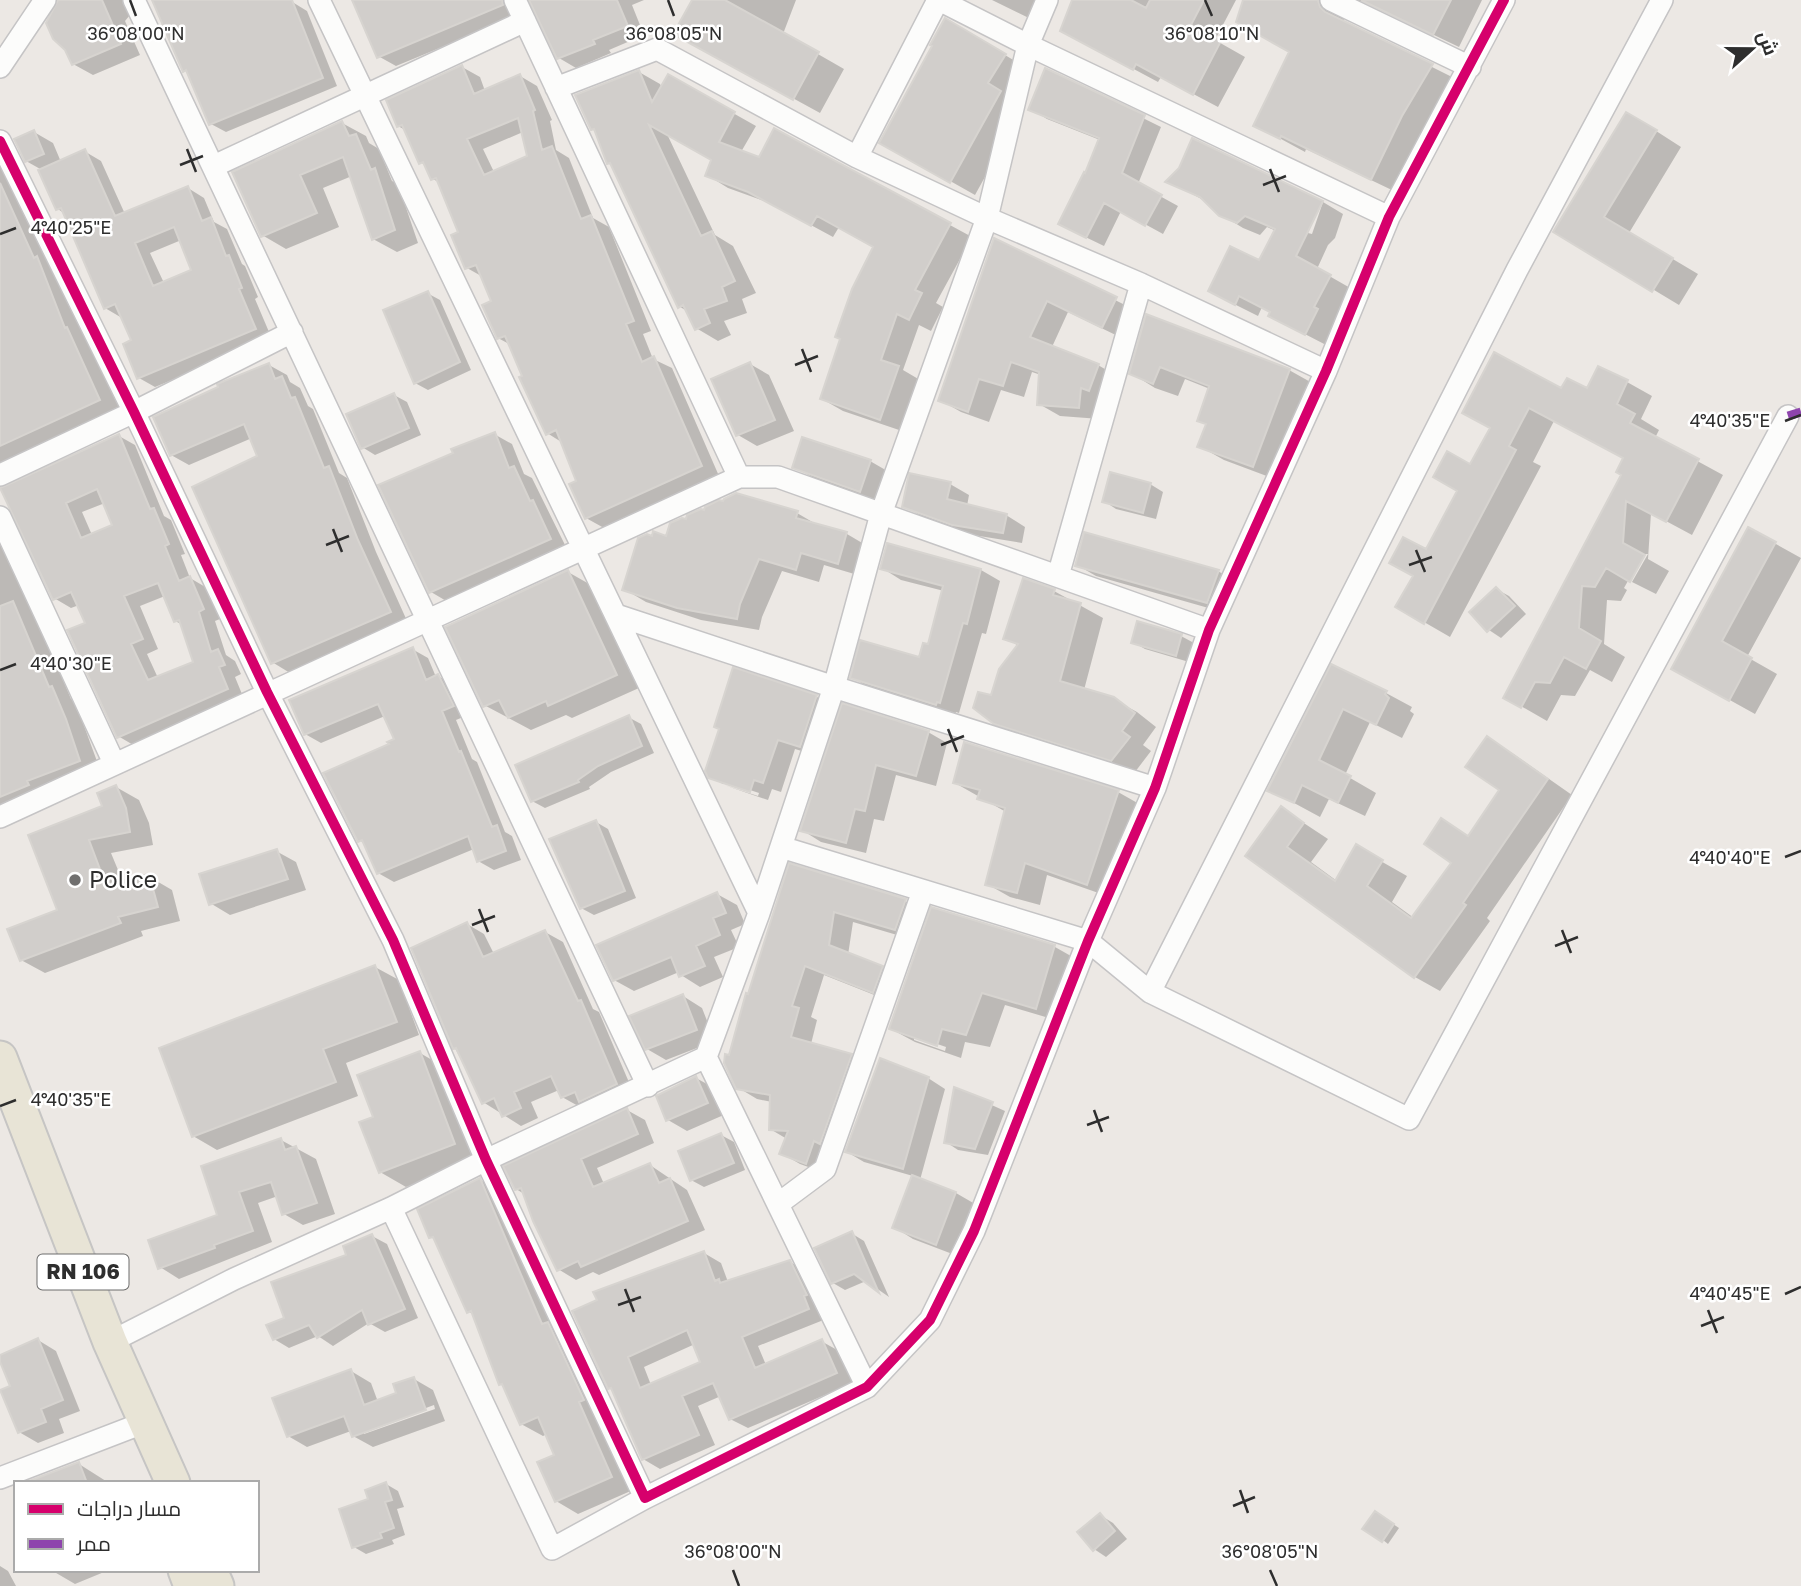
<svg xmlns="http://www.w3.org/2000/svg" width="1801" height="1586" viewBox="0 0 1801 1586" font-family="'Golos Text',Cairo,sans-serif">
	<rect width="100%" height="100%" fill="#ece8e4"/>
	<path fill="#0003" fill-rule="evenodd" d="M59 0H124L130 15 125 21 140 55 93 75 73 64Z
		M154 0H289L307 11 337 86 226 132 211 124 190 74 184 70Z
		M352 0H526L520 15 396 66 378 56Z
		M531 0H644L632 5 644 35 609 50 611 53 576 68 559 58Z
		M694 0H796L783 34 844 69 820 113 701 48Z
		M992 0H1043L1033 20Z
		M1074 0H1236L1215 40 1245 57 1218 107 1161 77 1158 82 1087 44Z
		M1245 0H1482L1459 47 1363 1 1349 2 1343 9 1344 23 1456 79 1396 192 1306 149 1305 152 1255 125 1291 52Z
		M946 20 1030 70 1012 99 1024 106 975 195 881 142Z
		M462 67 480 77 485 91 520 76 537 86 552 120 550 121 556 150 569 158 593 218 609 227 651 331 643 334 653 359 672 368 719 476 604 528 586 518 578 482 563 443 547 433 511 345 498 338 494 302 483 277 467 268 460 233 440 183 433 179 427 166 420 162 407 131 398 126ZM523 132 529 157 494 172 483 149Z
		M1046 70 1161 127 1138 184 1178 206 1163 234 1121 211 1104 246 1077 233 1100 140 1047 119 1031 109Z
		M639 72 660 84 662 88 669 77 756 126 741 152 760 159 775 130 972 237 936 303 943 307 931 331 919 325 903 370 920 380 902 431 843 411 822 399 875 246 839 227 833 237 772 204 728 188 707 175 713 159 667 134 715 235 733 246 756 293 742 299 747 313 724 321 731 335 718 341 696 328 688 312 679 306 613 166 608 163 597 132 592 129Z
		M342 123 366 136 369 143 379 149 392 181 398 184 418 243 397 252 373 239 352 176 323 188 339 227 286 249 262 235 235 173Z
		M1653 129 1681 147 1629 233 1698 274 1679 305 1556 231Z
		M34 132 53 143 61 162 84 151 101 161 125 214 188 188 204 198 214 222 227 229 242 264 245 266 258 297 255 299 272 339 155 387 139 378 133 341 122 318 105 308 65 214 58 209 42 170 26 161ZM179 241 193 271 164 283 150 253Z
		M0 146 60 271 87 340 90 342 122 413 6 466 0 463Z
		M1168 181 1320 200 1308 233 1312 234 1323 202 1343 214 1335 238 1328 245 1317 269 1352 289 1335 321 1339 323 1328 346 1270 316 1272 312 1262 307 1258 316 1232 303 1260 263 1276 231 1267 227 1260 235 1243 228 1220 214 1207 202Z
		M995 240 1137 311 1124 339 1068 312 1052 347 1098 365 1120 378 1100 419 1060 416 1039 404 1041 375 1032 372 1024 397 1001 390 989 422 961 412 940 400Z
		M427 293 440 300 471 370 428 390 415 383Z
		M1147 316 1289 370 1314 384 1277 480 1224 460 1199 446 1207 424 1210 389 1185 379 1178 396 1155 388 1131 373Z
		M750 364 769 375 794 431 757 446 738 435Z
		M269 365 287 375 290 382 300 388 308 406 313 409 339 473 347 478 376 552 408 623 290 673 272 662 259 457 252 438 189 465 171 455Z
		M1627 382 1652 396 1641 419 1659 430 1655 438 1723 475 1692 535 1651 513 1648 559 1669 571 1656 594 1632 582 1648 554H1643L1624 588 1627 590 1621 601 1607 600 1604 644 1625 657 1612 682 1590 670 1575 696 1561 695 1547 721 1505 697 1623 474 1625 458 1554 421 1533 462 1541 466 1450 637 1398 607 1492 428 1465 412 1562 390 1588 391Z
		M394 395 407 402 421 435 375 455 362 447Z
		M494 434 512 444 524 474 532 478 567 549 448 602 431 592 455 454Z
		M119 436 135 445 164 516 171 520 185 554 181 555 190 578 207 588 220 619 215 621 226 655 235 661 241 674 235 677 244 699 135 746 118 736 87 623 79 605 71 608 54 598 2 489ZM105 503 115 526 92 535 82 512ZM165 596 175 621 183 625 195 663 158 678 147 654 158 649 140 606Z
		M870 461 889 472 880 502 814 478 794 467Z
		M950 484 969 495 967 506 1006 515 1025 527 1022 543 973 535 923 517 904 506Z
		M1150 484 1163 492 1156 519 1116 509 1104 501Z
		M724 504 797 513 821 527 847 534 869 547 861 576 824 565 819 582 782 571 762 617 759 630 701 620 646 602 624 589 667 538 687 521Z
		M1749 529 1801 558 1747 657 1777 674 1755 714 1699 683Z
		M0 542 34 615 37 617 71 699 75 701 102 775 0 820Z
		M1077 565 1218 571 1237 583 1226 613 1096 576Z
		M882 568 981 570 1000 581 986 634 982 633 959 713 956 712 955 715 871 689 852 677 920 659 929 646 944 591 901 580Z
		M568 572 591 585 639 688 572 718 566 715 531 730 484 705Z
		M1496 589 1509 596 1526 614 1501 638 1489 630Z
		M1054 591 1103 618 1084 690 1113 699 1137 712 1156 727 1143 745 1151 751 1135 772 1019 736 995 722 992 698 1019 646 1005 638Z
		M1181 636 1194 643 1189 662 1145 649 1133 642Z
		M412 649 428 658 436 677 438 676 454 685 468 715 456 720 472 759 477 762 505 832 512 836 521 860 494 870 478 861 474 849 394 882 378 873 366 844 359 840 391 745 397 740 385 716 321 743 305 734Z
		M1332 667 1386 693 1412 707 1410 711 1414 714 1402 738 1370 722 1345 775 1376 793 1365 816 1329 799 1320 817 1270 790Z
		M734 670 817 697 834 707 818 756 795 749 781 792 772 789 768 800 724 785 758 796 759 793 723 781V784L710 777Z
		M844 706 928 732 947 743 936 786 896 775 884 821 874 819 866 853 821 842 802 830Z
		M628 717 641 724 654 753 611 772 589 787 590 789 545 808 532 801Z
		M1487 739 1512 753 1572 795 1487 918 1490 921 1440 991 1415 977 1247 855 1281 808 1328 839 1311 862 1337 881 1356 847 1407 876 1392 902 1414 918 1453 862 1442 821 1469 837 1502 790Z
		M955 783 1118 792 1141 805 1110 897 1047 875 1040 905 1010 897 987 884 1006 812Z
		M116 787 139 800 149 823 153 845 111 853 123 882 148 876 172 890 180 921 141 931 143 936 45 973 21 960 59 911 30 836 105 807Z
		M596 822 608 829 636 898 594 915 581 908Z
		M276 851 296 862 306 890 230 915 210 903Z
		M790 865 905 901 924 912 914 940 853 922 848 955 882 968 901 979 892 1002 824 975 811 1017 817 1020 811 1044 851 1056 870 1067 825 1173 800 1164 781 1153 787 1139 770 1129 772 1102 757 1099 737 1087 731 1057Z
		M717 894 737 905 745 924 731 930 739 947 714 957 723 977 700 987 681 975 679 972 634 991 614 980Z
		M932 909 1055 947 1078 960 1059 1021 1005 1005 990 1047 965 1042 961 1058 915 1042 891 1029ZM914 1036 946 1047 945 1051 914 1040Z
		M467 924 484 934 494 954 545 932 563 942 593 1009 599 1012 634 1094 580 1107 562 1097 559 1090 531 1102 538 1118 521 1126 483 1102 455 1048Z
		M375 967 399 980 419 1035 346 1063 358 1096 217 1150 193 1136Z
		M683 996 702 1008 715 1041 666 1060 647 1049Z
		M420 1053 446 1068 480 1159 406 1187 380 1172 375 1118Z
		M696 1078 716 1089 726 1114 687 1131 668 1120Z
		M928 1078 945 1089 920 1180 956 1193 975 1204 955 1255 913 1239 894 1227 913 1176 864 1162 847 1152Z
		M956 1089 1005 1111 988 1155 958 1150 946 1142Z
		M627 1110 645 1120 654 1143 597 1168 604 1184 650 1165 687 1190 705 1230 599 1275 593 1272 576 1280 558 1269 526 1195 516 1189Z
		M721 1135 734 1142 745 1170 704 1187 691 1180Z
		M281 1140 316 1159 335 1214 303 1225 284 1214 278 1196 258 1203 272 1242 179 1279 160 1267 220 1216 204 1167Z
		M480 1180 502 1192 633 1490 578 1514 556 1501 557 1455 547 1434 543 1436 521 1424 505 1386 501 1384 474 1315 468 1311 437 1241 431 1237Z
		M851 1233 864 1241 889 1297 866 1281 845 1290 833 1283Z
		M372 1236 387 1244 418 1318 385 1332 369 1323 333 1346 318 1336 289 1348 274 1339 286 1319 349 1256Z
		M704 1253 721 1263 728 1282 790 1262 808 1272 826 1319 758 1346 766 1365 821 1341 839 1351 853 1383 748 1428 730 1419 721 1396 698 1406 715 1445 660 1469 643 1459 613 1390 610 1388 574 1312ZM695 1344 703 1363 651 1385 644 1367Z
		M38 1340 56 1351 80 1411 59 1419 64 1433 38 1443 19 1432 13 1387 0 1358Z
		M351 1371 371 1383 378 1402 399 1394 414 1379 433 1390 445 1421 373 1447 353 1436 351 1431 307 1447 288 1436ZM434 1405 435 1409 364 1434V1431Z
		M79 1464 109 1483H39Z
		M386 1484 398 1491 404 1507 397 1509 405 1535 392 1540 394 1544 366 1554 354 1547 370 1500Z
		M1100 1515 1113 1523 1127 1539 1106 1557 1094 1549Z
		M1381 1516 1399 1528 1388 1544 1383 1540Z
		M0 1566 8 1571 16 1586H0Z
		M51 1570H109L75 1584Z"/>
	<path fill="#d1cecb" stroke="#d7d4d0" stroke-width="2" fill-rule="evenodd" d="M58 0H102L121 44 72 65 65 50 53 39 46 23Z
		M152 0H292L323 78 209 125 186 70 183 72Z
		M352 0H502L503 5 377 58Z
		M529 0H617L628 26 593 40 595 44 557 59Z
		M692 0H725L819 52 793 100 673 34Z
		M1072 0H1131L1146 8 1150 0H1204L1191 25 1221 41 1193 95 1136 64 1133 70 1060 31Z
		M1243 0H1318L1320 7 1325 12 1433 64 1402 116 1371 180 1281 136 1280 139 1253 126 1289 52 1236 22Z
		M1361 0H1451L1433 35Z
		M945 18 1006 54 988 83 1001 91 950 183 879 143 932 46 930 45Z
		M462 65 474 94 520 74 535 110 533 111 542 150 552 146 581 219 591 215 634 321 626 324 642 362 654 356 702 466 585 519 569 484 576 481 556 430 546 435 519 377 522 376 505 336 497 339 482 305 491 301 476 265 465 269 451 235 458 232 436 178 431 180 423 162 419 164 402 125 397 127 386 100ZM518 118 527 156 484 175 467 139Z
		M1045 68 1145 115 1122 173 1162 195 1145 226 1104 203 1086 238 1058 224 1084 172 1085 173 1099 138 1028 110Z
		M639 70 652 102 668 74 735 112 719 142 759 157 774 128 951 223 915 290 922 293 909 320 897 314 881 360 899 366 880 420 820 399 840 339 835 337 852 289 873 247 817 216 811 226 748 192 705 176 711 160 649 125 701 236 712 231 735 281 722 287 727 301 704 309 710 323 695 330 683 305 678 308 610 163 607 164 594 129 591 130 575 95Z
		M1626 112 1657 130 1604 217 1673 258 1652 292 1553 232Z
		M342 121 349 136 356 134 371 170 375 168 395 230 372 240 343 157 300 175 317 213 261 237 232 172Z
		M34 130 44 154 25 162 14 139Z
		M1192 138 1323 201 1296 256 1331 275 1314 307 1318 309 1305 335 1268 316 1270 312 1239 296 1235 305 1208 291 1230 246 1259 260 1275 229 1245 216 1237 223 1219 216 1200 197 1165 182 1179 168Z
		M85 149 115 216 188 186 202 221 211 217 226 256 229 255 242 288 239 289 256 329 137 379 123 344 131 340 115 304 104 309 61 208 56 210 38 170ZM174 227 191 270 153 286 135 243Z
		M0 183 34 258 37 256 65 328 67 327 100 400 0 446Z
		M994 238 1117 297 1102 328 1047 301 1030 337 1099 364 1089 391 1081 388 1079 408 1037 405 1039 372 1011 362 1003 386 979 379 968 412 938 401Z
		M428 291 460 362 414 384 383 310Z
		M1146 314 1290 369 1253 467 1197 447 1206 424 1197 421 1209 386 1160 367 1153 384 1129 374Z
		M1494 352 1561 388 1567 378 1587 388 1598 366 1628 380 1617 404 1635 414 1630 423 1699 459 1666 522 1626 501 1623 543 1645 555 1630 582 1606 568 1595 587 1582 586 1579 628 1601 641 1586 669 1564 657 1550 683 1535 682 1521 708 1503 698 1621 475 1616 472 1623 458 1529 408 1509 446 1516 450 1424 624 1395 607 1413 576 1389 563 1403 537 1426 549 1457 491 1433 477 1447 451 1470 464 1490 428 1462 413Z
		M750 362 775 420 736 436 711 379Z
		M269 363 275 379 282 376 291 398 295 397 324 468 329 466 358 540 391 612 271 664 192 487 257 456 244 424 170 456 153 417 218 387 217 384Z
		M394 393 409 428 361 449 346 414Z
		M495 432 509 468 514 466 530 501 533 500 551 539 429 593 378 485 453 453 451 449Z
		M119 434 150 509 154 508 169 544 165 546 179 581 190 576 204 609 199 612 211 652 218 649 225 665 219 667 228 689 117 738 67 630 85 623 71 592 53 600 0 488ZM97 489 112 525 81 538 66 503ZM158 583 174 622 179 620 193 662 148 680 131 644 143 639 124 596Z
		M802 437 871 460 860 492 792 468Z
		M1110 472 1151 483 1143 513 1102 502Z
		M909 473 951 482 947 499 1007 514 1003 533 952 525 902 507Z
		M736 493 798 511 796 518 847 532 838 564 801 553 796 570 759 559 740 604 737 619 677 608 622 590 638 538 647 534 652 536 653 531 666 536 670 523 682 518 686 519 687 515 701 509 704 510 705 507 719 500 723 501 724 499Z
		M1748 527 1776 542 1722 641 1752 658 1729 701 1671 669Z
		M1084 532 1219 570 1207 603 1075 566Z
		M887 543 981 569 967 624 963 623 940 703 937 702 936 705 850 678 860 640 919 657 923 643 928 644 943 586 880 569Z
		M568 570 617 675 548 706 546 701 508 718 499 700 483 707 445 627Z
		M1023 578 1055 589 1053 595 1081 603 1060 681 1114 697 1135 713 1122 731 1130 737 1111 761 994 724 973 708 978 692 991 695 999 669 1018 644 1003 639Z
		M1496 587 1515 606 1487 632 1469 612Z
		M13 601 49 687 52 686 66 719 80 761 27 781 29 785 0 797V606Z
		M1137 621 1182 634 1176 656 1131 643Z
		M413 647 426 680 438 674 454 706 442 711 459 752 461 751 492 827 497 825 506 851 477 862 468 836 377 874 362 840 358 842 323 773 389 744 387 742 394 739 378 704 304 735 289 700Z
		M1331 664 1387 691 1385 694 1389 698 1376 725 1343 709 1319 760 1351 776 1338 803 1302 785 1294 803 1267 791Z
		M733 667 817 695 800 747 778 740 763 783 754 780 750 792 708 778 705 771 719 729 714 727Z
		M842 703 929 731 916 776 876 765 865 811 855 809 846 843 800 831Z
		M629 715 642 746 598 766 578 780 579 782 531 802 515 765Z
		M1487 736 1548 779 1463 903 1466 905 1414 978 1245 856 1281 806 1304 823 1287 847 1335 881 1356 844 1383 860 1367 886 1411 918 1451 863 1424 844 1441 818 1468 836 1499 790 1465 767Z
		M964 742 1119 790 1087 885 1025 863 1017 893 985 885 1005 808 977 799 980 790 953 783Z
		M116 785 126 808 130 832 89 840 106 885 149 874 158 907 118 917 121 923 20 961 7 929 57 910 28 835 102 806 97 793Z
		M596 820 625 891 580 909 549 839Z
		M277 849 288 879 209 905 199 874Z
		M789 863 906 899 895 930 834 912 829 945 883 966 873 993 805 966 792 1006 799 1008 791 1037 852 1054 820 1144 814 1141 806 1164 779 1154 788 1131 769 1130 770 1095 736 1089 724 1063 725 1054 729 1055 746 993 748 994Z
		M717 892 726 913 713 918 720 935 696 946 705 966 679 977 671 957 613 981 596 945Z
		M931 907 1055 945 1036 1009 982 993 966 1035 942 1029 937 1046 889 1029Z
		M467 922 483 957 545 930 578 1001 581 1000 617 1084 579 1102 575 1092 561 1098 551 1076 514 1092 521 1108 502 1117 494 1098 482 1104 456 1048 453 1049 411 948Z
		M375 965 397 1022 323 1049 336 1082 192 1137 159 1048Z
		M683 994 697 1030 645 1050 629 1016Z
		M420 1051 455 1144 379 1173 359 1122 373 1117 357 1075Z
		M880 1058 929 1077 903 1169 845 1152Z
		M696 1076 708 1103 666 1121 656 1096Z
		M954 1087 993 1102 975 1149 944 1143Z
		M627 1108 638 1134 581 1159 593 1187 650 1163 659 1183 670 1178 688 1221 581 1267 578 1261 557 1271 533 1221 521 1188 515 1190 503 1166Z
		M721 1133 734 1163 690 1181 678 1151Z
		M281 1138 285 1150 296 1146 317 1203 282 1215 271 1182 239 1192 253 1231 214 1245 215 1248 158 1269 148 1240 217 1215 201 1166Z
		M912 1175 956 1192 936 1245 892 1228Z
		M480 1178 542 1324 548 1322 584 1400 579 1402 612 1477 555 1502 537 1462 554 1455 538 1417 520 1425 502 1384 499 1385 471 1311 467 1313 433 1237 429 1238 417 1209Z
		M852 1231 862 1254 879 1293 854 1274 831 1284 814 1248Z
		M372 1234 405 1309 368 1325 362 1310 317 1338 309 1325 273 1340 266 1325 284 1318 271 1282 346 1255 343 1246Z
		M704 1251 715 1281 719 1279 720 1283 790 1260 807 1295 804 1296 809 1309 742 1337 755 1368 822 1339 837 1373 729 1420 713 1383 682 1396 699 1435 642 1460 611 1388 608 1389 572 1311 597 1300 593 1292ZM687 1330 700 1362 640 1388 628 1357Z
		M38 1338 63 1400 41 1409 46 1422 18 1433 0 1390 10 1386 0 1362V1355Z
		M351 1369 364 1405 396 1393 393 1384 414 1377 426 1410 352 1437 344 1416 287 1437 272 1398Z
		M79 1462 87 1483H24Z
		M386 1482 392 1500 385 1502 394 1528 380 1533 382 1538 352 1548 339 1509 368 1499 365 1490Z
		M1375 1511 1394 1524 1382 1542 1362 1529Z
		M1100 1513 1115 1531 1093 1551 1077 1532Z"/>
	<g fill="none" stroke-linecap="round" stroke-linejoin="round">
		<defs>
			<path id="minor" d="M134 0 648 1086
				M319 0 759 913
				M515 0 739 477
				M939 0 1028 45 1389 217
				M1331 0 1470 67
				M0 67 45 0
				M556 88 657 49 857 157 987 218 1141 284 1326 371
				M0 141 134 412 267 692 393 940 486 1160 645 1498 867 1387 930 1320 974 1231 1088 941 1155 788 1209 630 1326 371 1389 217 1504 0
				M857 157 938 0
				M214 166 525 21
				M0 475 134 412 292 332
				M0 517 114 763
				M1058 576 1141 284
				M616 615 834 687 1155 788
				M0 817 739 477H778L1209 630
				M781 847 1088 941 1150 992 1409 1119 1788 416
				M1150 992 1517 270 1662 0
				M706 1057 867 1387
				M778 1204 825 1169 923 891
				M391 1208 552 1549 645 1498
				M110 1342 234 1279 391 1208 486 1160 706 1057 759 913 834 687 881 514 987 218 1028 45 1047 0
				M0 1478 130 1428 145 1419"/>
			<path id="primary" d="M0 1058 110 1342 173 1483
				M185 1570 191 1586
				M210 1570 217 1586"/>
		</defs>
		<use href="#minor" stroke="#c5c4c5" stroke-width="24"/>
		<use href="#primary" stroke="#c6c5c4" stroke-width="37"/>
		<use href="#minor" stroke="#fcfcfb" stroke-width="21"/>
		<use href="#primary" stroke="#e8e4d6" stroke-width="33"/>
		<path stroke="#8e44ad" stroke-width="9" stroke-dasharray="18 9" stroke-linecap="butt" d="M1788 416 1801 412"/>
		<defs>
			<path id="cycleway" d="M0 141 134 412 267 692 393 940 486 1160 645 1498 867 1387 930 1320 974 1231 1088 941 1155 788 1209 630 1326 371 1389 217 1504 0"/>
		</defs>
		<use href="#cycleway" stroke="#fff" stroke-width="15"/>
		<use href="#cycleway" stroke="#d6006c" stroke-width="10"/>
	</g>
	<path fill="none" stroke="#2e2e2e" stroke-width="2.5" d="M130 0 136 16M668 0 674 16M1205 0 1212 16M187 149 196 172M180 165 203 156M1270 169 1279 192M1263 185 1286 176M0 234 16 228M802 349 811 372M795 365 818 356M1785 421 1801 415M333 529 342 552M326 545 349 536M1416 550 1425 572M1409 565 1432 557M0 670 16 664M948 729 957 752M941 745 964 736M1785 857 1801 851M479 909 488 932M472 925 495 916M1562 930 1571 953M1555 946 1578 937M0 1106 16 1100M1094 1110 1102 1132M1087 1125 1109 1117M625 1289 634 1312M1785 1294 1801 1287M618 1305 641 1297M1708 1310 1717 1333M1701 1326 1724 1317M1240 1490 1248 1513M1233 1506 1255 1497M733 1570 739 1586M1270 1570 1277 1586"/>
	<circle fill="#706f6e" stroke="#fff" stroke-width="2.5" cx="75" cy="880" r="7"/>
	<g text-anchor="middle" stroke-width="5" stroke-linejoin="round" paint-order="stroke">
		<rect fill="#fff" stroke="#6d6d6d" stroke-width="2" x="37.5" y="1254.5" width="91" height="35" rx="5"/>
		<g font-size="21" font-weight="bold" fill="#2e2e2e">
			<text x="83" y="1279">RN 106</text>
		</g>
		<g font-size="23" fill="#2e2e2e" stroke="#fff" text-anchor="start">
			<text x="89" y="888">Police</text>
		</g>
	</g>
	<g font-size="18" text-anchor="middle" fill="#2e2e2e" stroke="#fff" stroke-width="5" stroke-linejoin="round" paint-order="stroke">
		<text x="136" y="40">36°08'00"N</text>
		<text x="674" y="40">36°08'05"N</text>
		<text x="1212" y="40">36°08'10"N</text>
		<text x="71" y="234">4°40'25"E</text>
		<text x="1730" y="427">4°40'35"E</text>
		<text x="71" y="670">4°40'30"E</text>
		<text x="1730" y="864">4°40'40"E</text>
		<text x="71" y="1106">4°40'35"E</text>
		<text x="1730" y="1300">4°40'45"E</text>
		<text x="733" y="1558">36°08'00"N</text>
		<text x="1270" y="1558">36°08'05"N</text>
	</g>
	<rect x="14" y="1481" width="245" height="91" fill="#ffffff" stroke="#ababab" stroke-width="2"/>
	<rect x="28" y="1504" width="35" height="10" fill="#d6006c" stroke="#ababab" stroke-width="2"/>
	<text x="77" y="1516" font-size="21" fill="#2e2e2e">مسار دراجات</text>
	<rect x="28" y="1539" width="35" height="10" fill="#8e44ad" stroke="#ababab" stroke-width="2"/>
	<text x="77" y="1551" font-size="21" fill="#2e2e2e">ممر</text>
	<g transform="translate(1752 49) rotate(69)" stroke="#ffffff" stroke-width="5" paint-order="stroke">
	<path d="M0-5L12 26L0 18L-12 26Z" fill="#2e2e2e"/>
	<text y="-10" font-size="19" font-weight="bold" text-anchor="middle" fill="#2e2e2e">ش</text>
	</g>
</svg>
